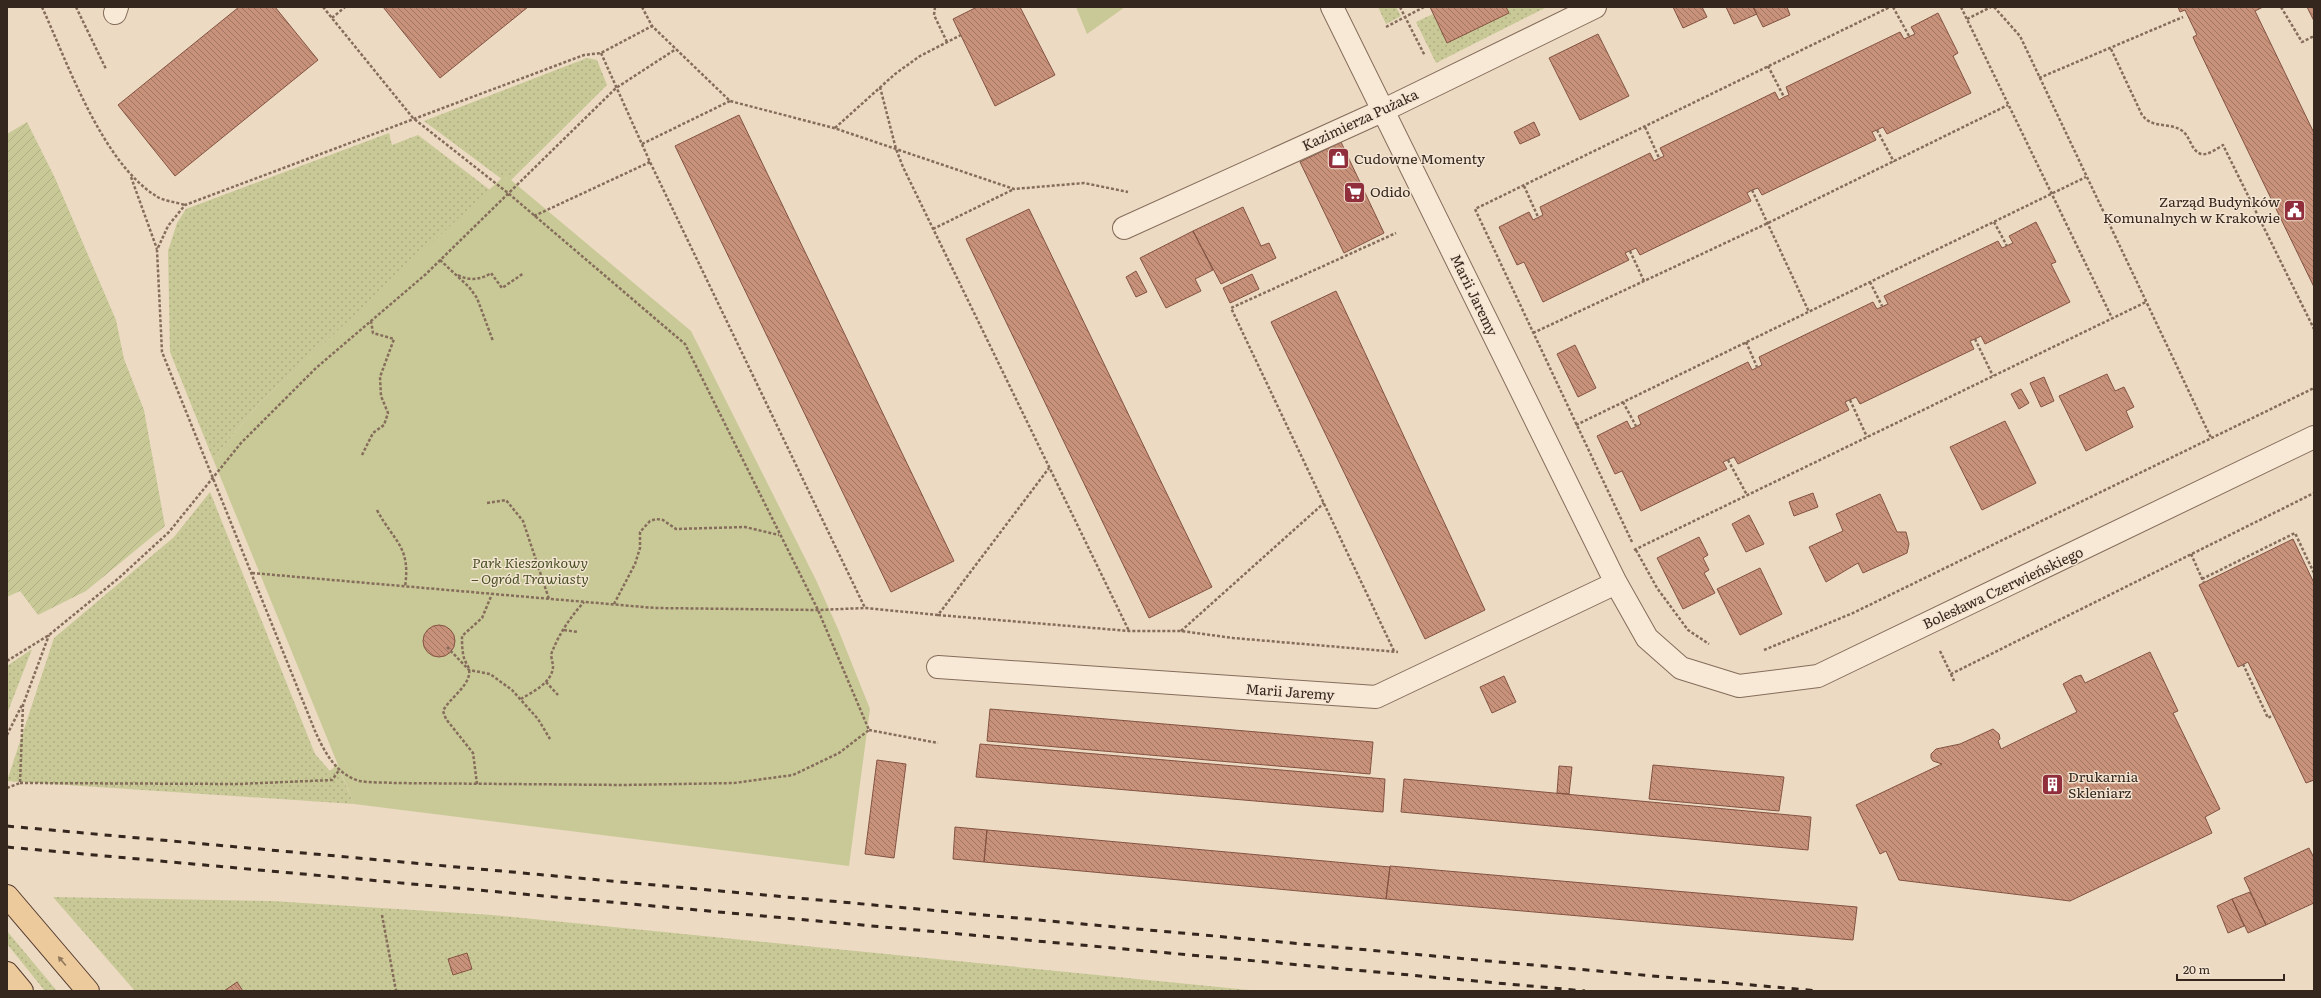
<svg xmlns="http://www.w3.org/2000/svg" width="2321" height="998" viewBox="0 0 2321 998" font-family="Literata,serif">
	<defs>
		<pattern id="grass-dots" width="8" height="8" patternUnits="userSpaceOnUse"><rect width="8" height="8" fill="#c9c997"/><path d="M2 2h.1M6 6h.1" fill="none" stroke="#adac82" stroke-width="1.8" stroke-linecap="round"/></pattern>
		<pattern id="garden-furrows" width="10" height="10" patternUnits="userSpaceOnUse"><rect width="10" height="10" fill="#c9c997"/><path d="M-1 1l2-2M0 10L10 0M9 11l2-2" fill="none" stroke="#adac82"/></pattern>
		<pattern id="building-back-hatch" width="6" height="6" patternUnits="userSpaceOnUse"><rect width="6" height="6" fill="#c8917a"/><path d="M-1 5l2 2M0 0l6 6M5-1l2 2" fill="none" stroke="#a37663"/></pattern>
	</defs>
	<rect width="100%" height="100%" fill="#ecdac3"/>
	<path fill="url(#grass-dots)" d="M1378 7H1396L1401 16 1386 24Z
		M1506 7H1547L1436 63 1416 22 1433 14 1447 42Z
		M587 58 597 60 607 85 509 182 503 180 424 121Z
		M389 133 392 145 418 135 490 190 259 404 213 459 170 352 168 251 177 223 186 209Z
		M210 492 315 754 330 771 337 764 354 804 7 781 54 638 174 537Z
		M32 649 7 714V666Z
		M53 897 272 901 492 915 1259 991H135Z
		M7 931 57 991H45L7 944Z"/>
	<path fill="#c9c997" d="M1076 7H1125L1087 34Z
		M505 175 691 331 816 580 838 629 870 709 849 866 354 804 213 459 259 404Z"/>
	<path fill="url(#garden-furrows)" d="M27 122 55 178 116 320 124 359 144 410 165 526 86 591 38 615 20 591 7 597V134Z"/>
	<path fill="url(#building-back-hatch)" stroke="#835342" d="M239 7H275L318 60 175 176 118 105Z
		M383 7H528L440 78Z
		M977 7H1020L1055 75 995 106 953 19Z
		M1430 7H1506L1509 13 1447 43Z
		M1673 7H1702L1707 17 1683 28Z
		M1726 7H1753L1757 14 1734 24Z
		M1753 7H1787L1790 15 1763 27Z
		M2178 7H2263L2255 11 2314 133V287L2196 44 2193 37 2197 35 2185 10 2180 12Z
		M2307 7H2314V21Z
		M1938 13 1958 53 1953 56 1971 93 1887 134 1883 127 1877 130 1872 132 1876 140 1762 195 1758 188 1752 190 1747 193 1751 201 1640 255 1636 248 1625 253 1629 260 1543 302 1524 262 1517 265 1499 227 1529 212 1533 220 1543 215 1540 207 1650 153 1654 161 1664 156 1660 148 1775 92 1779 100 1784 97 1789 95 1786 87 1900 32 1904 39 1915 34 1911 27Z
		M1598 34 1629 96 1580 120 1549 58Z
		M739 115 954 561 891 592 675 146Z
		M1534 122 1540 135 1520 144 1514 132Z
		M1341 142 1384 233 1344 253 1300 162Z
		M1243 207 1261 246 1269 243 1276 258 1221 284 1193 231Z
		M1029 209 1212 587 1149 618 966 239Z
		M2036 222 2056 262 2051 264 2070 302 1985 344 1981 336 1975 339 1970 341 1974 349 1860 404 1856 397 1845 402 1849 410 1738 464 1734 457 1723 462 1727 469 1641 511 1622 471 1615 474 1597 436 1627 421 1631 429 1641 424 1638 416 1748 362 1752 370 1762 365 1759 357 1873 302 1877 309 1888 304 1884 296 1998 241 2002 248 2013 243 2009 236Z
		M1193 231 1213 270 1195 279 1201 291 1166 308 1140 258Z
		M1136 271 1147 292 1136 297 1126 277Z
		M1252 274 1259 289 1230 303 1223 288Z
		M1336 291 1485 610 1425 639 1271 322Z
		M1575 345 1596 388 1578 397 1557 354Z
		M2107 374 2115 391 2124 387 2134 407 2126 411 2133 427 2086 451 2059 396Z
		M2044 377 2054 401 2041 407 2030 383Z
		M2021 389 2029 403 2019 409 2011 394Z
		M2005 421 2036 483 1982 510 1950 447Z
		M1813 493 1818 507 1794 516 1789 502Z
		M1880 494 1897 532H1906L1909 544 1907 553 1863 573 1858 563 1826 582 1809 547 1843 531 1836 514Z
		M1749 515 1764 544 1746 552 1732 524Z
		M1699 537 1708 555 1703 558 1709 570 1704 573 1715 593 1683 609 1657 558Z
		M2293 539 2314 583V780L2306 783 2248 662 2238 667 2199 585Z
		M1760 568 1782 614 1740 635 1717 589Z
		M423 641a16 16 0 1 1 32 0a16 16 0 1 1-32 0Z
		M2150 652 2178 711 2173 713 2220 809 2205 817 2212 833 2070 901 1899 880 1886 851 1880 854 1856 805 1942 764 1933 761 1931 758V754L1936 749 1960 744 1993 729 1999 734 2000 739 1998 741 2001 749 2077 712 2063 684 2075 677 2081 675 2085 683Z
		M1504 676 1516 702 1492 713 1480 687Z
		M990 709 1373 742 1370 774 987 741Z
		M980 744 1385 779 1383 812 976 777Z
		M877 760 906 764 894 858 865 854Z
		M1653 765 1784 777 1779 811 1649 799Z
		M1559 766 1572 767 1569 794 1557 793Z
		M1404 779 1811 817 1808 850 1401 812Z
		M955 827 987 830 984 862 953 859Z
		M987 830 1390 867 1386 899 984 862Z
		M2309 848 2314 858V903L2266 925 2244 878Z
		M1390 866 1857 907 1853 940 1386 899Z
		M2250 892 2266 925 2248 933 2232 899Z
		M2232 899 2244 926 2228 933 2217 906Z
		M467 953 472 969 453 975 448 959Z
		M237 982 243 991H224Z"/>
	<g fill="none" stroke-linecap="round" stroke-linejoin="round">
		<defs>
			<path id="minor" d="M1332 7 1616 583 1647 638 1681 668 1739 686 1818 676 2314 437
				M115 13 117 7
				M1124 228 1382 111 1595 7
				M938 667 1376 697 1616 583"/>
			<path id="major" d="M7 896 88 991
				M7 973 22 991"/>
		</defs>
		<use href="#minor" stroke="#856c5b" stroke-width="24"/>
		<use href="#major" stroke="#533b2f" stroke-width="24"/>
		<path stroke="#856c5b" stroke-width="2.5" stroke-dasharray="3 2" stroke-linecap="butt" d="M42 7C68 64 102 162 156 196 163 201 176 202 185 205
			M76 7 106 69
			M323 7 413 118 508 193 685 344 818 610 869 730 839 753 793 775 734 783 624 785 394 783C383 782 370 783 360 781 336 775 324 751 315 731L162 352 157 250 168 226 185 205 584 55 601 53 652 26
			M642 7 652 26 730 101 834 128 1014 189 1084 183 1128 192
			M935 7 934 15 947 42
			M1400 7 1425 56
			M1893 7 1909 36
			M1961 7 2112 318
			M1994 7 2020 36 2211 438
			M2281 7 2302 42 2314 36
			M332 18 345 7
			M1967 19 1991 7
			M1386 27 1424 7
			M2111 49 2142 115C2153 129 2167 122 2181 130 2191 136 2190 150 2201 154 2207 156 2218 148 2223 145L2314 329
			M601 53 650 162 865 608 938 615 1049 468
			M1768 66 1784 97
			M2039 78 2183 17
			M880 87 896 149 903 167 1129 631
			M1645 127 1659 158
			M835 128 895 74 920 56 961 35
			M1877 130 1894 162
			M642 144 730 101
			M131 177 157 249
			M1524 186 1538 217
			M1752 190 1809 312
			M534 216 650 162
			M1994 222 2007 246
			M933 229 1014 189
			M1630 251 1644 281
			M440 260 469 287 477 298 493 341
			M458 275C469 281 481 280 491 273L502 288 524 273
			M1870 282 1882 306
			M1533 333 1768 223 2008 105
			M1975 339 1993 376
			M1746 342 1757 367
			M1850 400 1867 437
			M1623 402 1636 426
			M1576 425 2086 177
			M362 455 373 433 384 425 388 413 381 396 380 377 394 339 373 333 371 321
			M1728 460 1747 495
			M487 503 506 500 523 521 549 599
			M377 510C394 542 411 546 405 587
			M1632 542 1475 209 1890 7
			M1634 550 2146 302
			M1636 550 1657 588 1688 630 1709 644
			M2191 554 2204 583
			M252 573 655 608 818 610 865 608
			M2202 579 2295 533 2314 573
			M614 604 635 564 640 548V532L650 521 656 519 663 520 676 529 745 527 779 535
			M938 615 1129 631H1181L1233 638 1398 652
			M564 630 578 632
			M1181 631 1324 503
			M447 647 469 670 490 674 512 690 538 719 550 739
			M1764 650 1853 613 2314 388
			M1394 651 1231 308 1396 233
			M1940 651 1951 674 2314 493
			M7 661 49 635 120 577 169 532 241 443 316 368 426 274 616 88 676 49
			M2243 664 2268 718 2273 715
			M1951 674 1954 681
			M546 682 558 695
			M521 699C532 692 552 683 553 667 553 662 550 656 552 652 559 634 571 616 584 602
			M869 730 938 743
			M7 735 22 705
			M20 783 238 784 332 780 340 769
			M477 784 473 753 446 719 443 711C449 698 472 685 469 669 468 665 465 662 464 658 462 651 462 643 462 636L482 618 492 594
			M7 788 20 783 23 705 49 635
			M382 915 396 991"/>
		<use href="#minor" stroke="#f7e9d5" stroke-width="22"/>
		<use href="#major" stroke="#edca9c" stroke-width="22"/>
		<path stroke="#35261e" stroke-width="3" stroke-dasharray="7 7" stroke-linecap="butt" d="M7 826 1818 991
			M7 847 1585 991"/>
	</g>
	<defs><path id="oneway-solid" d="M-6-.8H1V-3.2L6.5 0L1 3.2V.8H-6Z"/></defs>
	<use fill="#91785d" href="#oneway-solid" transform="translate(62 961) rotate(-130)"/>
	<defs>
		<symbol id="shop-square" viewBox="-11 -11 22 22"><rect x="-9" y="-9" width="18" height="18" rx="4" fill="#912e3b" stroke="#f3e5d2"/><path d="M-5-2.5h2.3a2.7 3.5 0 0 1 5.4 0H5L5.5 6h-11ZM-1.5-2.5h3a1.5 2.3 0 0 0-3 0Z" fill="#fff"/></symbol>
		<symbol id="supermarket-square" viewBox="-11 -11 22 22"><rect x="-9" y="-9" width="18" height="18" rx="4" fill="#912e3b" stroke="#f3e5d2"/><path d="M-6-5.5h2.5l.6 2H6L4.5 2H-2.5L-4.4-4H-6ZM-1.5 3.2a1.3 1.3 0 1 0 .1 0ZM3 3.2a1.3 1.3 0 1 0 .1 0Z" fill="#fff"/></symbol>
		<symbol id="civic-square" viewBox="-11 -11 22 22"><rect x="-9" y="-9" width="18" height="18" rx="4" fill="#912e3b" stroke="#f3e5d2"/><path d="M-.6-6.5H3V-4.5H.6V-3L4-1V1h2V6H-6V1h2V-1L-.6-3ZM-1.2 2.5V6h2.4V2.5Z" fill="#fff"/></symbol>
		<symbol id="building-square" viewBox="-11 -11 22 22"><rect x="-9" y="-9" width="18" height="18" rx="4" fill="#912e3b" stroke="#f3e5d2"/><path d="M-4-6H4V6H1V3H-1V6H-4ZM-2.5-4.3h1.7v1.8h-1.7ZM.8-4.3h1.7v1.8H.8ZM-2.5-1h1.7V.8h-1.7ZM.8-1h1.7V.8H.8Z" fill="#fff"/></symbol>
	</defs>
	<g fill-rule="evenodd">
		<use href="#shop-square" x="1326" y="146" width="25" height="25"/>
		<use href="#supermarket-square" x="1342" y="180" width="25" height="25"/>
		<use href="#civic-square" x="2282" y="198" width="25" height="25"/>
		<use href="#building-square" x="2040" y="772" width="25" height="25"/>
	</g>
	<g text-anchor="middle" stroke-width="3" stroke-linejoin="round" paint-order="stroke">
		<g font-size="14" fill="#35261e" stroke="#f3e5d2">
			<text transform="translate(1360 120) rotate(-25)" y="5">Kazimierza Pużaka</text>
			<text transform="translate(1474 295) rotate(64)" y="5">Marii Jaremy</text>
			<text transform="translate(2003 588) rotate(-25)" y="5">Bolesława Czerwieńskiego</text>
			<text transform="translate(1290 692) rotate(4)" y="5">Marii Jaremy</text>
		</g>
		<g font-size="14" fill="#35261e" stroke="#f3e5d2" text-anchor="start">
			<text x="1354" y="164">Cudowne Momenty</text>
			<text x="1370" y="197">Odido</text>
			<text x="2280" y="207" text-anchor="end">Zarząd Budynków<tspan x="2280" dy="16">Komunalnych w Krakowie</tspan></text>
			<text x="2068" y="782">Drukarnia<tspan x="2068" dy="16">Skleniarz</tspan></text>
		</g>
		<g font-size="14" font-style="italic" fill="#4b5126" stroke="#f3e5d2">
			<text x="530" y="568">Park Kieszonkowy<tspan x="530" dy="16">– Ogród Trawiasty</tspan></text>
		</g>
	</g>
	<rect width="2321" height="998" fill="none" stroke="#35261e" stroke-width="16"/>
	<path d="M2177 974v6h107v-6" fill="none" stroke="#35261e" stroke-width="2"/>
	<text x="2183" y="974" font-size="12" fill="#35261e" stroke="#f3e5d2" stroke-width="3" paint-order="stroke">20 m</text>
</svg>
